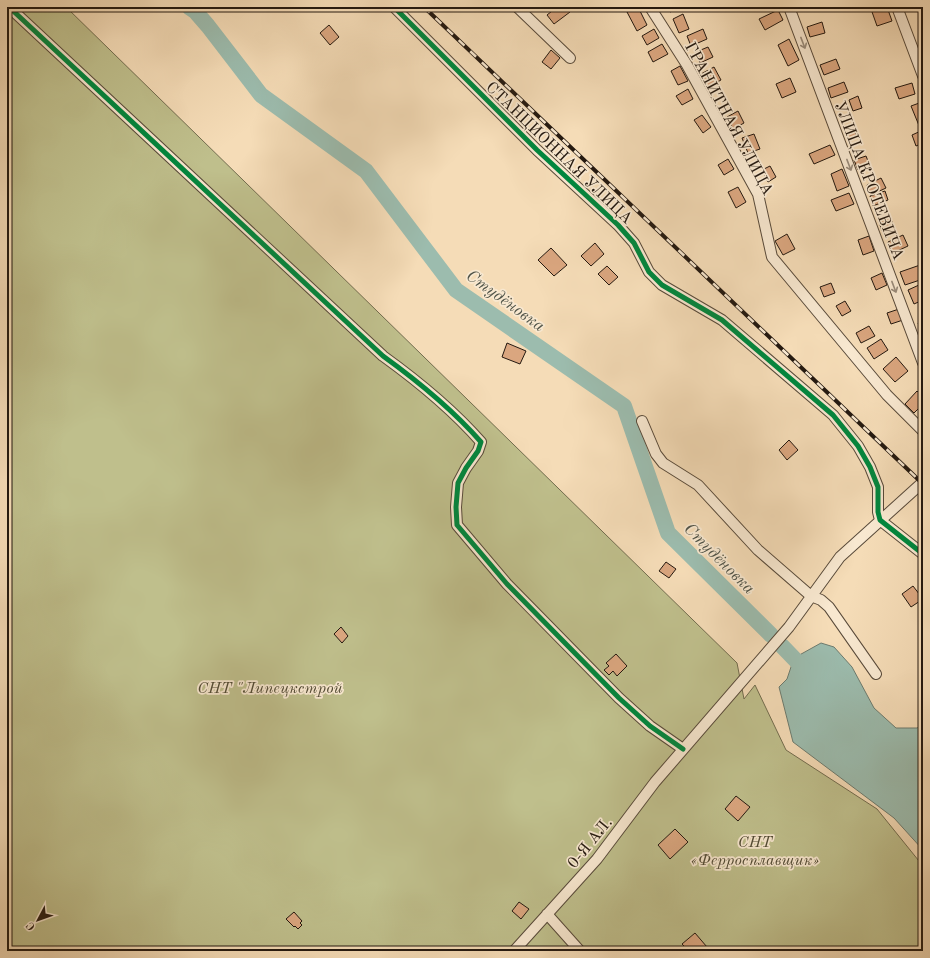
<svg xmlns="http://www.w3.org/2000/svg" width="930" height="958" viewBox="0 0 930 958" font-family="'Old Standard TT',serif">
	<rect width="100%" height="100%" fill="#f5dcb7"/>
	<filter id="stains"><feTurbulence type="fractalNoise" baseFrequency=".005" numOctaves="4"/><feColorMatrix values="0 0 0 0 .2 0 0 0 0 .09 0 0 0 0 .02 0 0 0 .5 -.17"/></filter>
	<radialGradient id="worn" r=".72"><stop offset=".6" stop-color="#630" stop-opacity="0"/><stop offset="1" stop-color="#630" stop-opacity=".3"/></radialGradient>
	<path fill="#bfbf8c" stroke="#726c4e" d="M7 7H66L737 663 744 699 755 685 786 750 877 809 923 866V951H7Z"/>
	<path fill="#9cbcae" stroke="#6c7b6f" d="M821 643 834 647 852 667 874 708 896 728H917L923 725V850L894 818 793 742 779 687 787 679 794 658Z"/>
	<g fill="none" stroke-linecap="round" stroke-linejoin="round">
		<path stroke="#9cbcae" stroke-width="16" d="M189 7 195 11 208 26 261 95 366 171 456 290 624 406 668 533 771 635
			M782 646 809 674"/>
	</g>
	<path fill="#daa67f" stroke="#241910" d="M557 7H566L570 12 554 24 547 15Z
		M636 7H638L647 25 637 31 627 12Z
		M668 7H682L670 12Z
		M878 7H887L892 21 877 26 871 9Z
		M917 7H923V18L921 19Z
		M778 10 783 20 765 30 759 19Z
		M683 14 689 29 679 33 673 19Z
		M822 22 825 33 810 37 807 27Z
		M329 25 339 37 330 45 320 33Z
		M654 29 659 38 647 45 642 36Z
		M703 29 707 39 691 46 687 36Z
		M789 39 799 60 788 66 778 45Z
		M662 44 668 54 653 62 648 52Z
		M708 47 713 57 700 63 696 52Z
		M551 50 560 58 551 69 542 62Z
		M836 59 840 69 824 75 820 65Z
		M680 66 688 81 678 85 671 71Z
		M714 67 721 80 708 87 701 74Z
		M790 78 796 92 782 98 776 84Z
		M844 82 848 92 831 98 828 88Z
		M912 83 915 94 899 99 895 88Z
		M688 89 693 99 682 105 676 96Z
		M858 96 862 108 853 111 849 100Z
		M922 102 923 127 920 128 911 106Z
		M738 111 744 123 733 129 727 117Z
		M702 115 711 127 703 133 694 120Z
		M853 126 857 137 848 140 844 129Z
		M923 130V143L916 146 912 135Z
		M754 134 760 149 748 153 742 138Z
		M830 145 835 155 814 164 809 154Z
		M866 156 870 166 858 170 854 160Z
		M728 159 734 169 724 175 718 165Z
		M770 166 776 177 768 182 762 170Z
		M842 169 849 186 837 191 831 174Z
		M881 178 886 188 871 195 867 185Z
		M738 187 746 202 736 208 728 192Z
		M885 191 888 200 873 206 870 196Z
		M849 193 854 204 836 211 831 200Z
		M889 215 894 226 882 231 878 219Z
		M787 234 795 249 783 255 775 241Z
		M903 235 908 246 893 253 888 242Z
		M869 236 874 251 863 255 858 240Z
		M595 243 604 254 591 266 581 256Z
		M551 248 567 265 554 276 538 260Z
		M923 264V279L905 285 900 272Z
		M607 266 618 277 609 285 598 274Z
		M882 273 887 285 876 290 871 278Z
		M831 283 835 293 824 297 820 287Z
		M919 285 923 300 914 304 908 290Z
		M845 301 851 311 842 316 836 306Z
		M899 309 903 320 891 324 887 313Z
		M923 321V332L918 323Z
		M869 326 875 336 861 343 856 333Z
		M881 339 888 350 874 359 867 348Z
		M507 343 526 351 520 364 502 357Z
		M896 357 908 371 895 382 883 369Z
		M917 391 923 397V404L914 413 905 404Z
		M789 440 798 450 787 460 779 450Z
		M666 562 676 569 669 578 659 571Z
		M913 586 923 599 911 607 902 594Z
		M341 627 348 636 342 643 334 634Z
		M616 654 627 666 617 676 613 671 609 675 604 670 609 666 606 663Z
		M736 796 750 807 738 821 725 809Z
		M675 829 688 842 670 859 658 845Z
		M519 902 529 909 521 919 512 911Z
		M294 912 302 921 300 923 302 925 298 929 295 926 294 927 286 919Z
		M695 933 707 947 702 951H689L682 944Z"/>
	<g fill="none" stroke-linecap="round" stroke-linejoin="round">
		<defs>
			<path id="minor" d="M9 7 383 356C419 382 452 409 481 442L478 451 466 468 458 483 456 507 457 525 507 584 619 698 650 726 683 749
				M394 7 537 150 618 225 634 243 649 272 662 285 722 320 833 415 858 446 870 467 878 487V512L880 520 923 554
				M517 7 570 58
				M650 7 687 65 758 194 772 257 887 395 923 431
				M789 7 923 363
				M897 7 923 76
				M642 421 656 454 663 463 698 485 758 550 811 596 821 600 829 607 876 674
				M547 914 580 951
				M514 951 597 859 655 782 789 627 840 557 923 482"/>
		</defs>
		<use href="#minor" stroke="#584a3a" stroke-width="12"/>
		<use href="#minor" stroke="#f8e8d0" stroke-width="10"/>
		<defs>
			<path id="rail" d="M424 7 923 484"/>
		</defs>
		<use href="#rail" stroke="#241910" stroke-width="4"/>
		<use href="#rail" stroke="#f8e8d0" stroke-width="2.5" stroke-dasharray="8" stroke-linecap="butt"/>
		<defs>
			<path id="cycleway" d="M9 7 383 356C419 382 452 409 481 442L478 451 466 468 458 483 456 507 457 525 507 584 619 698 650 726 683 749
				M394 7 537 150 618 225 634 243 649 272 662 285 722 320 833 415 858 446 870 467 878 487V512L880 520 923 554"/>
		</defs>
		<use href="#cycleway" stroke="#f8e8d0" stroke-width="8"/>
		<use href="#cycleway" stroke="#00873e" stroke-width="5"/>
	</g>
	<defs><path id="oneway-shaft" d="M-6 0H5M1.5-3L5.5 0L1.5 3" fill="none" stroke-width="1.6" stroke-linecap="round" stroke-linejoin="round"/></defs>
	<g stroke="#998b7a">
		<use href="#oneway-shaft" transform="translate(803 43) rotate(69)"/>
		<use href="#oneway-shaft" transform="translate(849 165) rotate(69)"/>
		<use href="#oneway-shaft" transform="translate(894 287) rotate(69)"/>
	</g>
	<g text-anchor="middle" stroke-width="3.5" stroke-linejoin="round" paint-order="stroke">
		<g font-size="16" fill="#241910" stroke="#f8e8d0">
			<text transform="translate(730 118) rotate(62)" y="6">ГРАНИТНАЯ УЛИЦА</text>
			<text transform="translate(560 152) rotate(44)" y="6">СТАНЦИОННАЯ УЛИЦА</text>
			<text transform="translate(870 180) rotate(69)" y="6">УЛИЦА КРОТЕВИЧА</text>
			<text transform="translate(589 842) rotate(-51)" y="6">0-Я АЛ.</text>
		</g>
		<g font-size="16" font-style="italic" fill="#524b35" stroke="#f8e8d0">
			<text x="270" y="693">СНТ "Липецкстрой</text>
			<text x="755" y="847">СНТ<tspan x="755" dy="18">«Ферросплавщик»</tspan></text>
		</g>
		<g font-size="17" font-style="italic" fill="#4e5247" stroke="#f8e8d0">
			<text transform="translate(506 300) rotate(36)" y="6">Студёновка</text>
			<text transform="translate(720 558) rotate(45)" y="6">Студёновка</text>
		</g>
	</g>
	<rect width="930" height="958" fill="none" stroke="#f5dcb7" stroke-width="24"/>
	<rect x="8" y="8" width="914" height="942" fill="none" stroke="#241910" stroke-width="2"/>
	<rect x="12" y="12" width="906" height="934" fill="none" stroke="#241910"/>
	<g transform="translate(38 920) rotate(229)" stroke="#f8e8d0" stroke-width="3" paint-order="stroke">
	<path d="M0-3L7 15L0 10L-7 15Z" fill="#241910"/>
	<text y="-6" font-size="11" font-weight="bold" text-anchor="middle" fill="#241910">С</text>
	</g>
	<rect width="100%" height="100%" filter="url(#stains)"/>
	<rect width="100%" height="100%" fill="url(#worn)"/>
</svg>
